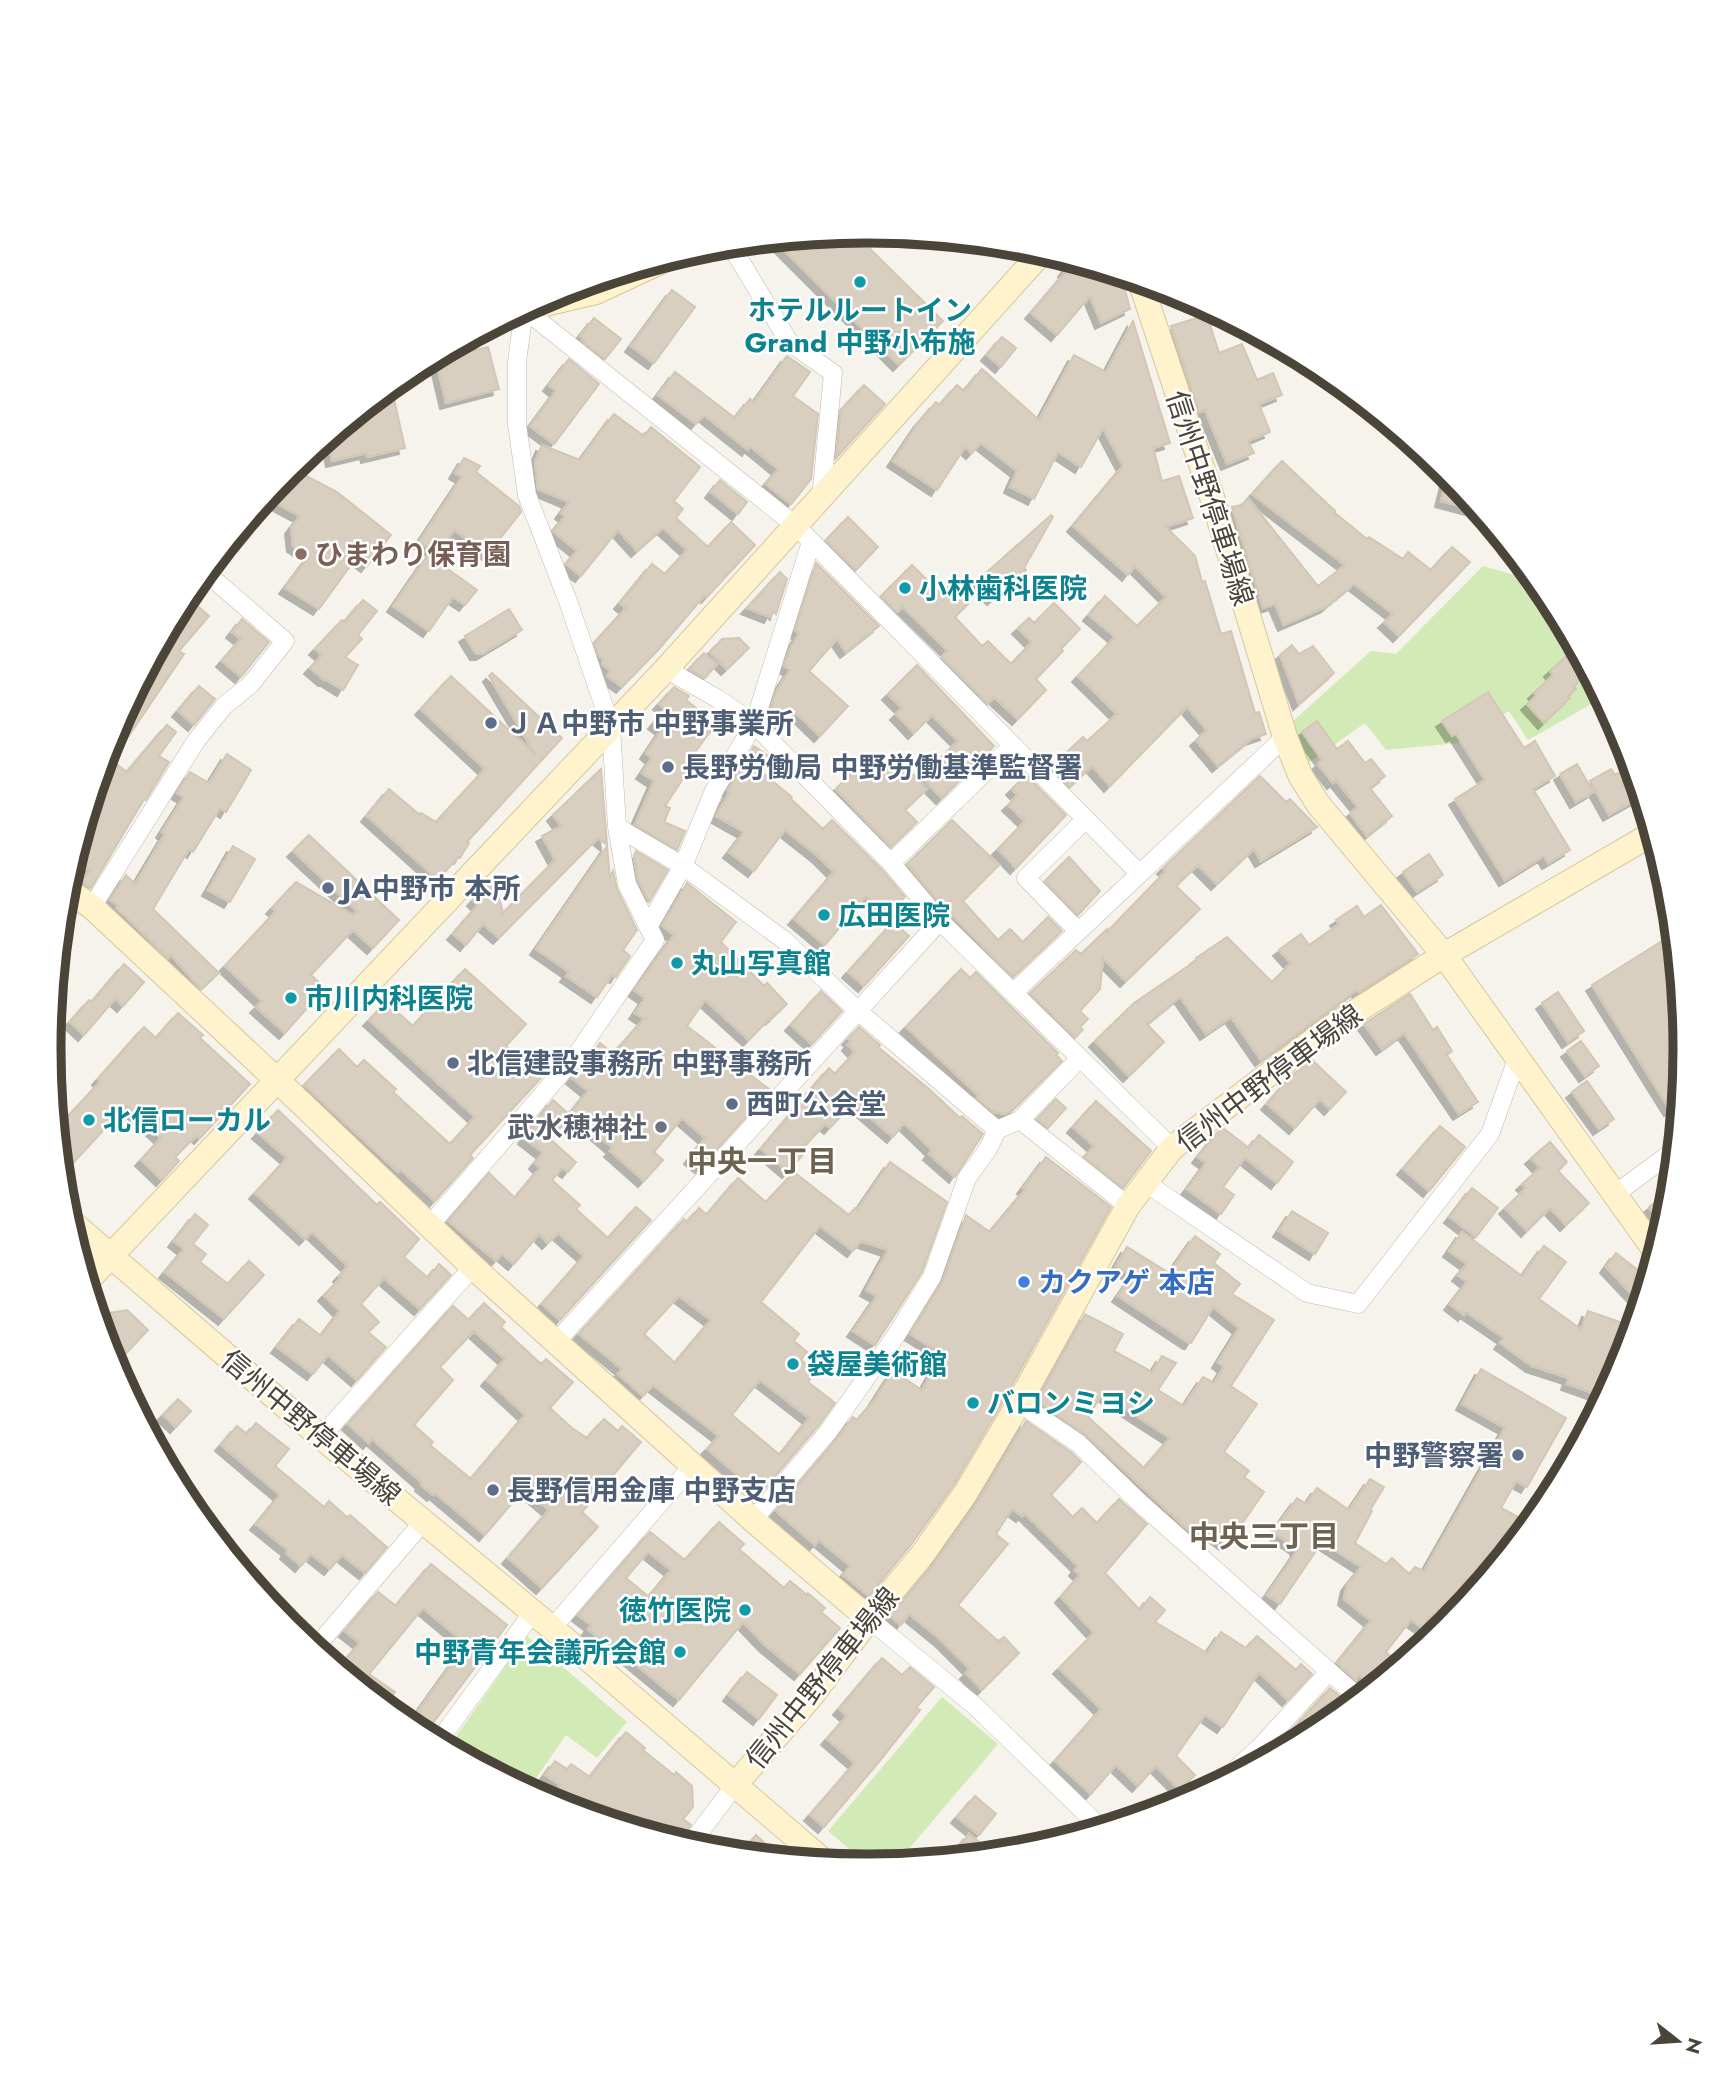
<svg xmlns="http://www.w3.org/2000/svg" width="1734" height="2097" viewBox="0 0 1734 2097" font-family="Jost,'Noto Sans JP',sans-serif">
	<defs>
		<filter id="shadow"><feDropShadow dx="-6" dy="6" stdDeviation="0" flood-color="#0004"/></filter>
	</defs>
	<rect width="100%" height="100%" fill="#f6f3ec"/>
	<path fill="#d2eab5" d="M1483 566 1536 581 1547 594 1602 698 1528 740 1509 711 1458 743 1386 750 1365 723 1307 764 1293 721 1371 651 1396 654Z
		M527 1636 627 1722 597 1758 566 1735 528 1790 448 1748Z
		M942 1697 998 1744 896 1864 869 1866 828 1831Z"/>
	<path fill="#d8cfc1" stroke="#d3c7b4" stroke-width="2" fill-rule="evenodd" filter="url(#shadow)" d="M853 232 943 321 899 365 774 240Z
		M1073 260 1121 275 1130 309 1101 323 1090 296 1057 335 1031 313 1065 273 1064 271Z
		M672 290 695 307 654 363 631 346Z
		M1207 315 1219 353 1242 344 1257 380 1273 373 1282 395 1259 404 1270 432 1248 441 1254 453 1227 464 1205 410 1199 412 1171 326Z
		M594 318 621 339 605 359 582 341 584 339 580 336Z
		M1133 321 1170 443 1153 448 1162 481 1179 476 1193 518 1166 527 1195 556 1202 582 1205 581 1221 634 1231 631 1255 713 1259 712 1266 734 1251 739 1218 766 1196 740 1207 730 1187 707 1110 786 1092 766 1070 787 1051 767 1083 737 1087 741 1117 714 1078 676 1115 637 1089 615 1105 596 1137 626 1166 597 1135 566 1128 575 1073 526 1123 466 1103 428 1081 467 1058 452 1034 499 1010 487 1017 471 981 443 972 453 965 447 937 490 893 461 919 422 936 402 940 405 957 385 964 391 982 369 1039 420 1074 355 1106 372Z
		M1002 337 1016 348 1001 367 987 355Z
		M488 347 499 389 446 403 436 360Z
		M787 356 810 372 793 396 818 414 811 479 791 504 766 484 778 469 750 446 748 450 704 415 696 424 658 395 675 372 735 418 750 399 754 402Z
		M569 359 599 384 554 444 530 426 556 391 549 385Z
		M864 385 885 404 836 458 841 410Z
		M391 386 405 448 367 457 366 453 332 461 327 438Z
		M614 414 644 436 651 427 700 467 674 501 683 509 676 518 708 547 731 522 755 545 707 597 705 595 659 649 622 687 607 676 610 671 602 664 603 659 598 655 594 643 626 608 620 603 652 564 665 574 687 550 663 528 637 551 618 530 581 576 566 564 577 551 553 531 565 516 561 513 569 502 538 489 535 462 542 445 580 460Z
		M464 458 480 466 476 472 519 506 521 512 488 554 454 530 438 554 419 542 462 477 455 473Z
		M1282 461 1335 511V513L1367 539 1369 537 1403 559 1408 552 1431 570 1452 547 1470 562 1399 636 1384 622 1393 614 1354 584 1326 607 1284 625 1275 604 1263 608 1232 507 1242 505 1248 498 1318 586 1345 565 1252 494Z
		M291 468 337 492 391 535 367 566 356 558 319 609 285 588 309 556 293 546 291 528 300 516 266 498Z
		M1448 473 1463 491 1479 511 1441 501Z
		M720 480 747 502 738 514 711 492Z
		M1051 515 1053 517 1024 568 1026 570 993 599 977 581Z
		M848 517 878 547 856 570 826 540Z
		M428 555 477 590 465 605 453 597 429 631 393 606Z
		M816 563 879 626 846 652 837 639 809 671 848 706 820 736 796 713 787 726 769 715 776 692 790 670 784 666 790 649 799 634 795 630Z
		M912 565 941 594 950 584 969 603 955 617 982 646 988 641 1011 664 1032 642 1018 628 1029 618 1034 623 1054 603 1080 629 1061 649 1063 651 1036 679 1046 690 1018 719 994 697 988 704 942 657 948 651 903 607 897 612 881 596Z
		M780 572 787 579 776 614 773 611 770 617 747 608Z
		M191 600 209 616 179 651 184 654 112 761 127 772 167 725 176 732 159 756 169 762 146 800 144 799 91 888 82 882 89 871 74 860 111 735 153 656 174 626 172 622Z
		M363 600 377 611 358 635 362 639 345 657 358 665 343 690 325 679 324 680 310 668 322 655 315 649 342 620 345 622Z
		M509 609 522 630 482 654H476L465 636Z
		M242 619 269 642 241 677 222 661 241 639 232 632Z
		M739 638 749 648 727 669 710 652 722 639Z
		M1292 645 1299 654 1313 646 1334 673 1299 704 1280 655Z
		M704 653 717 664 705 678 689 669Z
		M1569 654 1580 667 1577 670 1583 677 1573 686 1576 689 1568 696 1570 698 1544 723 1527 704 1536 696 1534 693 1553 675 1550 671Z
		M917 665 994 746 942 798 921 777 958 741 932 715 914 733 896 714 902 708 888 694Z
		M492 673 562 738 467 842 469 843 460 858 458 857 438 880 367 816 389 789 420 815 421 813 436 822 485 769 421 709 451 676 535 754 489 676Z
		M199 686 215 699 194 725 178 711Z
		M674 687 689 696 686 700 716 724 690 759 694 762 665 806 670 808 664 822 685 831 677 850 635 824 654 781 642 773 652 758 646 753 662 729 654 723 665 709 659 704Z
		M1488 692 1524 748 1535 741 1555 776 1533 789 1570 850 1548 863 1544 856 1505 880 1455 799 1485 780 1456 734 1452 736 1442 721Z
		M1317 721 1337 749 1348 741 1365 763 1371 759 1385 776 1370 788 1392 816 1367 836 1350 813 1358 807 1336 780 1333 783 1318 764 1322 760 1302 732Z
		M754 746 770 757 761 772 792 797 791 799 823 829 832 820 883 871 905 897 885 916 866 896 825 945 794 919 834 872 819 857 785 830 754 871 729 852 744 832 716 816 730 791 728 790Z
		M227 754 251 770 226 812 220 808 193 852 189 849 153 909 219 973 201 989 171 955 168 958 117 908 119 906 110 900 126 875 135 884 165 834 162 832 184 797 177 793 190 772 209 783Z
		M894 755 927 789 905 810 917 822 891 847 836 789 857 767 870 779Z
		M1577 764 1593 792 1576 802 1560 774Z
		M1632 766 1641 797 1609 815 1590 781 1611 769 1615 775Z
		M601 769 607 845 598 838 499 938 483 924 466 945 453 934 478 905 473 900 494 877 503 913 555 860 542 836 561 826 553 815Z
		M1026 775 1066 815 1016 868 998 849 1025 821 1008 805 1018 795 1012 789Z
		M1260 776 1286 802 1290 799 1317 827 1261 861 1254 849 1217 884 1198 865 1176 886 1200 909 1126 981 1103 958 1100 989 1080 1011 1088 1019 1080 1027 1083 1030 1075 1037 1030 993 1076 950 1081 954 1107 929V932L1166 871 1163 868Z
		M952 820 999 865 963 901 998 940 1010 929 1023 942 1048 917 1062 931 1013 977 940 903 907 864Z
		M309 835 399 920 373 948 353 930 311 975 325 988 285 1033 256 1007 262 1001 225 966 276 911 272 908 296 882 353 915 357 911 293 851Z
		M233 846 255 859 230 902 208 890Z
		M607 846 610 878 613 871 617 889 637 930 623 950 630 956 616 977 612 975 597 997 566 976 569 972 536 949Z
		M636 851 668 870 649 902 638 880 634 856Z
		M1429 854 1443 875 1417 892 1403 872Z
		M1069 857 1100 891 1078 915 1045 881Z
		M687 883 736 922 721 942 764 986 767 983 787 1004 771 1019 770 1018 749 1040 705 1000 687 1026 770 1090 701 1167 690 1158 705 1138 682 1118 654 1152 663 1160 644 1181 610 1151 613 1148 571 1112 588 1091 572 1078 600 1043 613 1054 644 1019 635 1013 645 998 634 990 674 935 662 926Z
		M1381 905 1418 954 1359 992 1357 990 1261 1060 1231 1017 1206 1034 1180 997 1147 1024 1164 1042 1129 1076 1095 1041 1134 1003 1197 960 1196 958 1227 937 1272 982 1291 963 1279 950 1301 934 1309 945 1339 924 1336 920 1357 906 1364 917Z
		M893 922 909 936 864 986 848 972Z
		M1665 939 1676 956 1685 1048 1679 1104 1670 1110 1592 985Z
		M124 964 144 982 123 1006 115 999 84 1035 70 1022 89 1000 92 1002Z
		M465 969 526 1024 506 1046 541 1078 470 1155 473 1158 435 1201 400 1169 398 1172 304 1085 339 1049 357 1067 364 1060 396 1089 393 1092 450 1144 475 1117 369 1020 386 1002 413 1026Z
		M961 969 970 978 976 972 1058 1053 1056 1055 1062 1061 1013 1110 1005 1114 994 1112 977 1098 979 1096 906 1027Z
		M821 991 842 1011 812 1044 791 1025Z
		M1558 992 1584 1031 1568 1042 1542 1003Z
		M1410 994 1433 1030 1437 1027 1452 1051 1447 1055 1478 1102 1459 1114 1404 1033 1382 1049 1364 1024Z
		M178 1013 203 1035 200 1038 250 1084 200 1138 197 1135 175 1157 179 1161 162 1180 141 1160 161 1138 126 1106 73 1163 59 1149 57 1128 100 1082 98 1079 144 1027 156 1038Z
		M859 1027 880 1045 878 1047 929 1089 960 1118 962 1116 983 1134 955 1177 929 1154 932 1150 904 1123 893 1137 853 1103 830 1128 825 1124 803 1148 806 1151 788 1172 761 1149 829 1068 835 1074 855 1052 848 1045 851 1041 848 1039Z
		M1581 1041 1599 1066 1585 1076 1567 1051Z
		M1312 1060 1346 1092 1330 1109 1320 1099 1295 1128 1267 1104 1291 1076Z
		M1587 1081 1614 1119 1599 1129 1572 1092Z
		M1056 1099 1066 1108 1048 1128 1037 1119Z
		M553 1100 571 1116 550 1139 576 1162 568 1172 562 1168 552 1180 580 1205 576 1209 608 1238 636 1207 651 1220 560 1320 542 1304 584 1256 558 1233 548 1243 539 1234 514 1264 502 1254 496 1261 448 1221 489 1173 515 1198 540 1168 535 1163 543 1153 524 1138Z
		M1096 1101 1151 1151 1123 1188 1084 1157 1094 1146 1073 1127Z
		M278 1110 377 1205 380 1202 419 1239 404 1257 428 1278 439 1264 451 1275 420 1309 384 1278 361 1304 379 1322 368 1332 386 1347 357 1380 328 1355 313 1374 277 1347 299 1319 321 1336 340 1311 324 1295 341 1278 339 1276 348 1266 312 1232 305 1239 255 1193 287 1158 258 1133Z
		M1440 1126 1465 1147 1429 1191 1403 1169Z
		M1223 1128 1249 1148 1259 1135 1293 1162 1277 1183 1245 1158 1223 1187 1234 1195 1221 1214 1187 1189 1206 1163 1198 1157 1216 1134Z
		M1550 1142 1567 1162 1558 1171 1589 1203 1566 1225 1550 1208 1527 1231 1505 1208 1526 1188 1522 1184 1540 1168 1531 1158Z
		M1046 1157 1111 1207 1006 1396 953 1486 910 1546 869 1596 843 1575 850 1566 819 1540 815 1545 776 1511 837 1439 853 1417 857 1420 873 1402 893 1371 922 1390 942 1354 910 1334 943 1281 966 1215 990 1232 1025 1190 1023 1188Z
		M890 1162 947 1202 922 1272 875 1345 853 1331 877 1296 866 1290 888 1250 861 1241 853 1251 820 1226 761 1302 799 1334 794 1341 807 1352 801 1360 816 1372 808 1382 835 1403 819 1425 760 1494 707 1449 719 1436 653 1385 643 1396 618 1374 622 1369 579 1334 684 1219 687 1222 699 1208 707 1215 738 1178 766 1202 794 1172 849 1215 855 1208 857 1210ZM679 1296 711 1320 675 1363 644 1334ZM760 1380 809 1418 780 1455 732 1415Z
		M1472 1188 1498 1208 1476 1237 1450 1217Z
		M1671 1191 1668 1212 1658 1220 1649 1207Z
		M1292 1211 1328 1233 1315 1254 1279 1231Z
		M195 1214 208 1225 193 1244 206 1254 200 1262 228 1284 249 1261 264 1275 224 1319 165 1272 184 1249 174 1241Z
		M1462 1232 1522 1276 1544 1246 1566 1262 1539 1299 1581 1329 1588 1311 1626 1324 1601 1396 1567 1384 1569 1378 1532 1366 1500 1343 1504 1338 1466 1312 1464 1315 1450 1304 1467 1282 1458 1275 1467 1264 1449 1251Z
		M1195 1236 1220 1254 1214 1263 1240 1284 1232 1294 1274 1320 1231 1386 1257 1404 1224 1452 1249 1471 1244 1477 1264 1492 1227 1545 1203 1528 1196 1537 1086 1435 1037 1401 1085 1314 1123 1334 1114 1351 1152 1372 1162 1356 1176 1363 1158 1390 1184 1406 1203 1377 1214 1383 1224 1367 1218 1362 1239 1328 1213 1307 1191 1343H1189L1118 1296 1132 1276 1116 1266 1127 1247 1169 1273ZM1102 1394 1170 1438 1144 1468 1088 1417Z
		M1616 1253 1648 1278 1640 1303 1606 1267Z
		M484 1303 505 1322 501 1327 541 1364 546 1359 573 1382 550 1408 572 1428 587 1438 604 1419 618 1431 622 1426 641 1442 582 1512 598 1527 542 1588 508 1558 549 1510 524 1489 485 1535 435 1493 433 1495 421 1485 422 1483 372 1439 369 1443 348 1424 453 1306 469 1320ZM474 1331 505 1359 487 1380 525 1415 471 1479 430 1445 433 1442 414 1425 453 1380 440 1367Z
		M127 1310 148 1330 114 1366 97 1315Z
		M1481 1369 1566 1418 1527 1487 1516 1481 1501 1508 1520 1518 1505 1546 1500 1544 1472 1595 1447 1625 1433 1614 1421 1627 1411 1620 1386 1652 1399 1665 1372 1687 1359 1675 1356 1680 1337 1663 1371 1621 1344 1599 1347 1585 1361 1567 1322 1542 1280 1604 1267 1595 1297 1551 1296 1548 1273 1532 1297 1498 1306 1504 1317 1488 1349 1510 1370 1479 1384 1487 1370 1510 1372 1511 1355 1543 1386 1564 1392 1558 1409 1574 1415 1567 1424 1571 1505 1428 1462 1404Z
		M178 1399 191 1411 176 1427 163 1415Z
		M1026 1421 1071 1452 1081 1462 1051 1495 1073 1517 1082 1508 1097 1523 1119 1499 1147 1524 1105 1573 1140 1610 1150 1597 1165 1610 1155 1622 1207 1653 1221 1632 1246 1648 1257 1636 1296 1670 1301 1664 1312 1674 1288 1700 1259 1672 1223 1727 1205 1715 1176 1756 1195 1775 1180 1790 1156 1766 1138 1786 1116 1765 1091 1794 1055 1761 1101 1709 1059 1668 1094 1633 1061 1597 1080 1575 1075 1570 1078 1566 1024 1513 1022 1516 1012 1509 996 1534 1008 1544 958 1605 998 1641 1004 1637 1019 1653 982 1690 966 1673 970 1669 941 1640 909 1614 901 1625 890 1616 934 1564 977 1503Z
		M256 1423 289 1449 275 1466 324 1507 329 1501 348 1518 350 1515 387 1547 365 1573 342 1555 330 1569 311 1554 301 1566 286 1553 288 1550 256 1524 280 1495 221 1445 237 1426 247 1434Z
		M719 1522 744 1544 739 1549 784 1588 790 1581 807 1595 808 1593 825 1608 821 1612 840 1628 800 1674 765 1645 743 1622 679 1700 612 1645 610 1648 588 1629 591 1625 578 1615 650 1532 685 1560ZM648 1552 671 1570 649 1597 626 1578Z
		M431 1564 507 1625 424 1735 408 1725 466 1644 423 1608 369 1674 395 1692 385 1706 335 1665 342 1656 346 1659 360 1643 345 1631 378 1592 396 1606Z
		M882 1658 902 1675 910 1667 934 1687 916 1708 920 1710 878 1763 824 1827 810 1815 855 1763 827 1739 847 1716 839 1709Z
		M747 1672 777 1695 759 1719 729 1695Z
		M1330 1688 1341 1697 1334 1705 1342 1711 1321 1729 1266 1758Z
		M626 1732 645 1748 643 1750 674 1775 676 1772 692 1786 693 1807 683 1819 691 1825 679 1842 549 1802 560 1785 545 1775 555 1761 567 1769 571 1764 590 1777Z
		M975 1796 996 1814 979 1835 957 1817Z
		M969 1834 983 1845 974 1856 950 1858Z
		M756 1835 781 1858 739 1854Z
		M709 1838 730 1853 701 1849Z"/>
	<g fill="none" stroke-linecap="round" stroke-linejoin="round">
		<defs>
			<path id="street" d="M730 244 789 342 833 373 821 498
				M524 309 796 526 1139 873
				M666 669 718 699 754 724 891 863 940 921 1172 1148
				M617 827 683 866 784 940 858 1011 997 1130 1020 1120 1128 1206
				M891 863 1012 746
				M92 907 196 741 224 706 251 684 285 641 205 572
				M648 927 683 866 714 791 754 724 811 542
				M1078 931 1026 878 1086 819
				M1014 992 1285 737
				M1020 1120 1080 1058
				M1146 1183 1307 1293 1358 1304 1490 1134 1517 1059
				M1615 1194 1675 1150
				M429 1226 575 1057 655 940 627 884 617 827 611 727 569 604 527 495 517 424V362L524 309
				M555 1343 940 921
				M1019 1403 1078 1443 1139 1502 1359 1698
				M321 1437 473 1267
				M753 1520 828 1432 895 1337 932 1277 967 1178 988 1149 997 1130
				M869 1619 975 1706 1101 1828
				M552 1628 693 1465
				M315 1648 424 1521
				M438 1742 533 1612
				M1223 1781 1259 1748 1329 1672
				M690 1845 735 1785"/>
			<path id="secondary" d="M1140 281 1215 506 1285 737 1300 775 1318 804 1444 955 1656 1252
				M523 309 596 292 671 257
				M65 888 92 907 277 1080 473 1267 753 1520 869 1619
				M68 1219 321 1437 552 1628 826 1863
				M87 1281 666 669 1043 251
				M735 1785 813 1694 869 1619 922 1555 965 1494 1019 1403 1128 1206 1172 1148 1327 1030 1444 955 1652 834"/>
		</defs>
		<use href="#street" stroke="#c2bbae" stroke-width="19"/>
		<use href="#secondary" stroke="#d6c79b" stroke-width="26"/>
		<use href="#street" stroke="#fff" stroke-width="18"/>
		<use href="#secondary" stroke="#fff3cd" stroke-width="24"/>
	</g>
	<g fill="#0f9aa8" stroke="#fff" stroke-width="2.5">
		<circle cx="860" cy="282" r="7"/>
		<circle cx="905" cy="588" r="7"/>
		<circle cx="824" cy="915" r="7"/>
		<circle cx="677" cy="963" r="7"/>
		<circle cx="291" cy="998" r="7"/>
		<circle cx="89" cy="1120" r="7"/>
		<circle cx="793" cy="1364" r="7"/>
		<circle cx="973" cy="1403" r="7"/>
		<circle cx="745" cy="1610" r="7"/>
		<circle cx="680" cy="1652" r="7"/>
	</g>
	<circle fill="#8d6e63" stroke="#fff" stroke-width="2.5" cx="301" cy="554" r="7"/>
	<g fill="#5c6f8a" stroke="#fff" stroke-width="2.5">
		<circle cx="491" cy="723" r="7"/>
		<circle cx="668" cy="767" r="7"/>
		<circle cx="328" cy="888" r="7"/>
		<circle cx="453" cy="1063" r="7"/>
		<circle cx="732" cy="1104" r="7"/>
		<circle cx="1518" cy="1455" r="7"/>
		<circle cx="493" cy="1490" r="7"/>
	</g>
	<circle fill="#6b7280" stroke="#fff" stroke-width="2.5" cx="661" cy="1127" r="7"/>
	<circle fill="#3f7fe0" stroke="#fff" stroke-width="2.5" cx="1024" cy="1282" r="7"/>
	<g text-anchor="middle" stroke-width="5" stroke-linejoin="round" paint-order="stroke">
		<g font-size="28" font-weight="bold" fill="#0d838f" stroke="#fff" text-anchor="start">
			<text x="860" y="320" text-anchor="middle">ホテルルートイン<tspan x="860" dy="32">Grand 中野小布施</tspan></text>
			<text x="919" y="598">小林歯科医院</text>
			<text x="838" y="925">広田医院</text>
			<text x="691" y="973">丸山写真館</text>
			<text x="305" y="1008">市川内科医院</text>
			<text x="103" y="1130">北信ローカル</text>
			<text x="807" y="1374">袋屋美術館</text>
			<text x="987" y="1413">バロンミヨシ</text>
			<text x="731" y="1620" text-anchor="end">徳竹医院</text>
			<text x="666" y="1662" text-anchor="end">中野青年会議所会館</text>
		</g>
		<g font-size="28" fill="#4b4439" stroke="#fff">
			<text transform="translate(1210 498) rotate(72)" y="10">信州中野停車場線</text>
			<text transform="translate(1269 1078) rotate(-37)" y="10">信州中野停車場線</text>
			<text transform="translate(311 1427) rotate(40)" y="10">信州中野停車場線</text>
			<text transform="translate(822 1678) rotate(-51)" y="10">信州中野停車場線</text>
		</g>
		<g font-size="28" font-weight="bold" fill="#785e54" stroke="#fff" text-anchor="start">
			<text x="315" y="564">ひまわり保育園</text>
		</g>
		<g font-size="28" font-weight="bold" fill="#4e5e75" stroke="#fff" text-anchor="start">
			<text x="505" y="733">ＪＡ中野市 中野事業所</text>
			<text x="682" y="777">長野労働局 中野労働基準監督署</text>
			<text x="342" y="898">JA中野市 本所</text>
			<text x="467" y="1073">北信建設事務所 中野事務所</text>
			<text x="746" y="1114">西町公会堂</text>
			<text x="1504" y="1465" text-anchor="end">中野警察署</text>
			<text x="507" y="1500">長野信用金庫 中野支店</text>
		</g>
		<g font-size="28" font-weight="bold" fill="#5b616d" stroke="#fff" text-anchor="end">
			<text x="647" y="1137">武水穂神社</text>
		</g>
		<g font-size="28" font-weight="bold" fill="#366cbe" stroke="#fff" text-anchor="start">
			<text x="1038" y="1292">カクアゲ 本店</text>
		</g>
		<g font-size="30" font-weight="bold" fill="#6e6250" stroke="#fff">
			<text x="762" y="1172">中央一丁目</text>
			<text x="1264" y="1547">中央三丁目</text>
		</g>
	</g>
	<path d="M0 0H1734V2097H0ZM866 243H868A805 805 0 0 1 1673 1048V1049A805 805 0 0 1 868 1854H866A805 805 0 0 1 61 1049V1048A805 805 0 0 1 866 243Z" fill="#fff" fill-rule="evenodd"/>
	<path fill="none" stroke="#4b4439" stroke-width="9" d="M866 243H868A805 805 0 0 1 1673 1048V1049A805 805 0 0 1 868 1854H866A805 805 0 0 1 61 1049V1048A805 805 0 0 1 866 243Z"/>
	<g transform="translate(1678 2041) rotate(107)" stroke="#ffffff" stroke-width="5" paint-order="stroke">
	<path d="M0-5L12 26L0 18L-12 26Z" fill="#4b4439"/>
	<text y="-10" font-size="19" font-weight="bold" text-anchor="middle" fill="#4b4439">N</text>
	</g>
</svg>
